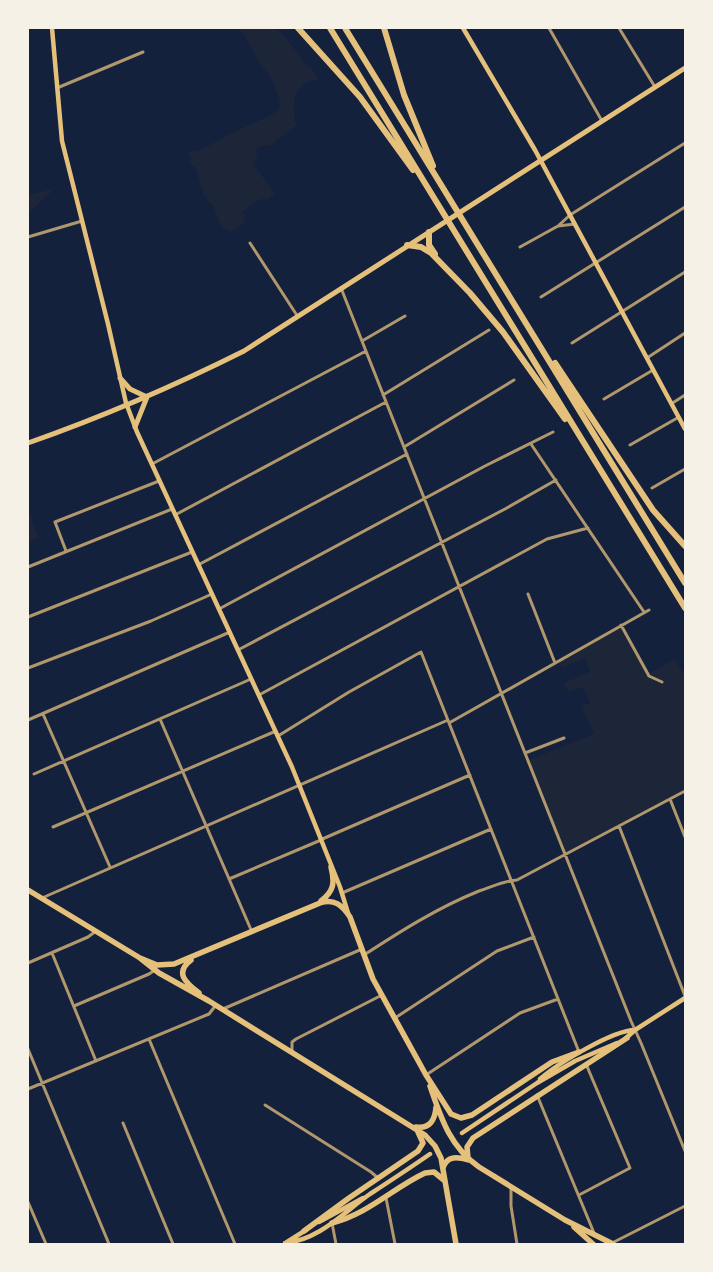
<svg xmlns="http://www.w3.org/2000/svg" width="713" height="1272" viewBox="0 0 713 1272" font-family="'Open Sans',sans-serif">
	<rect width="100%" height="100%" fill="#14213d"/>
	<path fill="#1d2539" d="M237 28H277L297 52 302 61 312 69 318 79C315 80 313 80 310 81 292 88 291 110 297 125L271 145 258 147 256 151 258 157 254 160 253 164 275 193 269 199H261L253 203 241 213 245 215 243 219 245 222 232 232C218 229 219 217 214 208 211 203 206 200 204 195 200 188 199 175 195 167L189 164 191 157 188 152 201 150 234 132 274 114 280 107 279 101 280 98 277 93 271 78 254 54 244 34Z
		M54 189 34 208 28 211V195Z
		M28 508 38 537 28 542Z
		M623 625 648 674 675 659 685 676V792L566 854 528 760 594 734 582 706 590 703 583 687 568 692 564 683 590 672 585 658 562 667 558 661Z"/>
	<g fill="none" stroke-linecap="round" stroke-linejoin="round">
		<path stroke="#b1986c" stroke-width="3" d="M549 28 602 121
			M619 28 655 87
			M57 88 143 52
			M575 224 558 226 570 215 685 143
			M28 237 82 221
			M250 243 298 317
			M520 247 558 226
			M341 288 631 1021 641 1043 685 1151
			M541 297 685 207
			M362 341 405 316
			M572 343 685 272
			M647 358 685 333
			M383 395 489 330
			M604 399 653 370
			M671 404 685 395
			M531 444 644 612
			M630 445 679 417
			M404 447 514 380
			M152 464 366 351
			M652 488 685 469
			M175 515 386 402
			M66 551 55 522 159 481
			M198 565 407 454
			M28 567 172 509
			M528 594 555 663
			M219 609 485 466 553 432
			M28 617 192 552
			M621 625 649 676 662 682
			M238 650 505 509 556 480
			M28 668 151 621 212 594
			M259 695 547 539 588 528
			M43 714 110 867
			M160 719 252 932
			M28 720 230 632
			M449 723 649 610
			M278 736 349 692 421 652 579 1052
			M525 753 564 738
			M34 774 251 679
			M670 799 685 837
			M619 826 685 996
			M53 827 276 731
			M320 840 470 775
			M229 879 321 840
			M342 893 491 829
			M42 898 448 720
			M52 953 96 1061
			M364 955C401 931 437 908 479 891 492 887 503 881 517 880L685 791
			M28 963 88 937 96 931
			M74 1006 149 974 155 970
			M223 1009 362 949
			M395 1018 497 951 534 937
			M149 1039 235 1244
			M28 1049 109 1244
			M292 1052V1042L296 1039 382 995
			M426 1075 520 1013 558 999
			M28 1089 209 1014 216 1005
			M537 1095 594 1233
			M265 1105 371 1172 378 1178
			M123 1123 173 1244
			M511 1187V1206L517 1244
			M579 1195 630 1168 586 1064
			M386 1198 395 1244
			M28 1202 46 1244
			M332 1223 336 1244
			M612 1243 685 1206"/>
		<path stroke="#e5c07b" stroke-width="4.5" d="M52 28 62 141 108 324 126 403 137 432 292 767 340 887 348 913
			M463 28 535 150 685 429
			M625 1039 635 1030 685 998
			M540 1079C557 1064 613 1030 635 1030
			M462 1133 537 1083 575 1061 617 1043
			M319 1222 363 1198
			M287 1242 306 1230
			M285 1243C319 1240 344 1212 370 1194 390 1181 410 1168 430 1154"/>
		<path stroke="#e5c07b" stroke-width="5" d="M120 378 130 389 147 397 135 427
			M28 443C102 417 174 386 244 351L685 68"/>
		<path stroke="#e5c07b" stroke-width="5.5" d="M28 890 140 958 159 973 209 1001 425 1135 435 1146 441 1158 456 1244
			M321 901C334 891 335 883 331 867
			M140 958 157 965 174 964 320 903C334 898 342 905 350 917L373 979 426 1075 451 1114 461 1118 472 1115 552 1062 579 1052
			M191 960C174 973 186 983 199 993
			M430 1086C441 1118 450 1147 479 1167L565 1220 613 1244
			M416 1127C430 1129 435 1120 436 1107
			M468 1158 467 1147 473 1138 627 1038
			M443 1168C447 1155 458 1157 469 1160
			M332 1223C368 1214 393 1188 425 1173L434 1172 445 1181
			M574 1227 593 1244
			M304 1231 349 1198 418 1151 423 1143 418 1132"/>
		<path stroke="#e5c07b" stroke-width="6" d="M298 28 360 97 413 170
			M330 28 685 608
			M345 28 685 583
			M384 28 404 95 433 166
			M429 232V245L435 254
			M407 245 421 247 431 253 470 293 503 332 565 419
			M555 363 653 510 685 546"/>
	</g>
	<rect width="713" height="1272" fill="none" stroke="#f6f1e7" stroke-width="58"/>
</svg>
